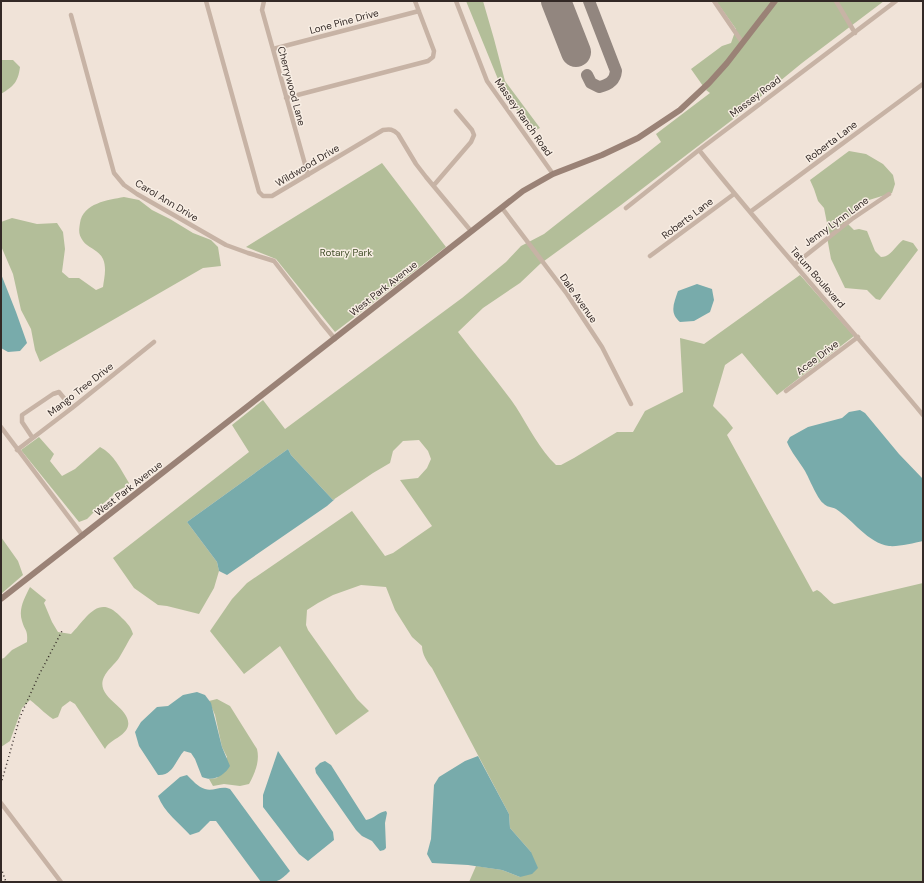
<svg xmlns="http://www.w3.org/2000/svg" width="924" height="883" viewBox="0 0 924 883" font-family="'DM Sans',sans-serif">
	<rect width="100%" height="100%" fill="#f0e3d8"/>
	<path fill="#b3be99" d="M466 1H483L494 39 505 81 540 128 532 132 502 89Z
		M716 1H772L725 62 703 86 691 69 722 46 731 43 736 29Z
		M778 1H884L802 63 736 117 621 205 540 264 520 283 483 308 458 332C477 357 498 381 516 407 528 426 540 450 556 465H561L574 458 617 432H633L645 411 683 392 680 338 704 344 800 275 854 336 777 395 742 353 725 365 713 406 726 419 733 428 727 435 813 592 817 590C824 594 827 600 834 604L923 583V882H469L476 866 502 870 520 877 531 852 510 828 509 814 432 668C427 662 422 654 422 646L412 637 395 610 386 587 361 585 333 595 318 603 307 610 306 625 308 630 357 699 369 711 336 735 280 646 244 674 210 631 232 599 247 583 352 511 385 556 393 553 432 526 400 480 418 478 427 468 431 459 428 451 419 440 403 441 393 451 390 463 373 473 333 500 291 455 288 449 187 522 217 562 219 571 214 588 199 614 167 606 158 605 134 588 113 558 249 452 232 425 263 400 285 429 462 298 506 262 521 246 544 234 661 142 656 134 710 93 706 90Z
		M1 60H13L20 67C18 82 14 86 1 94Z
		M849 151 866 154 883 164 893 175 895 184 892 193 869 200 864 205 856 206 851 215 848 224 854 230 859 229 867 231 875 251 881 257C891 257 895 246 903 240L913 243 918 250 880 300 876 299 867 290 845 288 831 259 827 237V223L824 208 818 201 814 189 810 180Z
		M382 163 446 247 335 332 276 259 246 247Z
		M124 197 139 200 152 210 170 219 193 233 211 240 218 247 221 266 203 268 40 362 35 350 31 329 21 310 13 274 1 246V222L12 218 37 224 57 223 63 232 65 249 62 272 69 278H79L96 290 103 287C104 279 107 268 103 259 99 250 88 248 83 241 78 234 79 230 80 223 83 203 108 200 124 197Z
		M39 437 54 454 50 461 62 476 75 469 100 447C114 454 121 470 129 483L127 486 119 490 97 509 87 519 79 522 21 450Z
		M1 537 18 561 23 575 1 594Z
		M30 587 46 600 44 603 52 622 58 632 71 634C86 619 98 593 120 616 125 621 131 626 133 634 128 641 124 650 119 658 115 664 107 670 104 677 94 698 132 707 128 726 125 737 110 739 105 749L75 704 70 701 62 707 58 717 53 719C44 713 38 706 30 700L22 708 10 741 1 747V659L4 658 12 650 27 642C28 629 25 632 22 621 18 609 25 597 30 587Z
		M217 699 230 706 257 749C260 761 255 773 249 784L240 786 224 784 213 786 209 779 217 778 227 757 222 747 215 715 209 701Z"/>
	<path fill="#78abab" d="M1 274 16 312 27 343 20 351 8 352 1 348Z
		M697 284 712 289 714 300 710 312 694 321 680 322C669 313 674 303 678 291Z
		M860 410 865 413 899 454 923 479V541C914 543 898 547 889 546 868 543 853 520 836 509 832 507 826 507 823 503 817 498 809 478 805 471 799 461 791 452 787 442L790 437 808 427 842 418 849 412Z
		M288 449 291 455 333 500 335 499 327 506 227 575 219 571 217 562 187 522Z
		M197 692 205 695 211 703 222 747 230 766C224 776 213 782 202 777L195 759 191 753 184 751C175 761 173 776 158 775L139 746 135 732 141 722 157 707 168 706 183 695Z
		M278 751 333 832 334 840 308 861 299 854 263 807V795Z
		M478 756 509 814 510 828 531 852 538 868 532 874 520 877 502 870 468 865 432 863 427 854 431 839 434 785 439 777 465 761Z
		M325 761 331 765 366 820C374 819 378 812 386 811L387 813 385 823 386 848 384 850 380 851 372 841 362 836 356 830 316 773 315 768 320 763Z
		M187 775C192 780 198 787 205 789 213 792 221 785 230 789L290 871C278 883 277 882 261 882L216 821H210L199 832 190 835C179 823 164 812 158 796L180 777Z"/>
	<g fill="none" stroke-linecap="round" stroke-linejoin="round">
		<path stroke="#92867f" stroke-width="12" d="M587 75 591 83 599 87C609 85 615 81 616 71L589 1"/>
		<path stroke="#92867f" stroke-width="30" d="M556 1 576 52"/>
		<path stroke="#c7b3a5" stroke-width="4.5" d="M206 1 259 192 263 196H272L383 130C390 129 393 129 398 134L416 164 426 177 471 231
			M264 1 262 10 308 175
			M456 1 487 81 553 174
			M714 1 742 42
			M836 1 855 33
			M71 15 114 173 124 185 137 194 226 245 248 253 274 261 321 322 335 339
			M273 49 419 11
			M286 98 428 61 433 57 434 51 415 1
			M699 150C771 240 849 326 923 415
			M434 185 471 142 474 135 472 130 456 111
			M502 208 567 294 602 347 631 404
			M626 208 699 150 896 1
			M750 212 923 84
			M650 256 734 194
			M795 264 852 219 889 194
			M786 391 858 337
			M1 427 83 536
			M32 437 22 422V415L53 394 59 392 72 408
			M17 450 72 408 154 342
			M1 803 61 882"/>
		<path stroke="#9a8276" stroke-width="6" d="M1 599 523 191 553 174 602 155 638 138 680 110 709 83 727 63 775 1"/>
		<path stroke="#332926" stroke-width="1.5" stroke-dasharray="1 3" stroke-linecap="butt" d="M1 784 20 717 39 675 62 631
			M1 868 6 882"/>
	</g>
	<g text-anchor="middle" stroke-width="3" stroke-linejoin="round" paint-order="stroke">
		<g font-size="10" fill="#332926" stroke="#f8eee4">
			<text transform="translate(344 21) rotate(-15)" y="4">Lone Pine Drive</text>
			<text transform="translate(292 86) rotate(75)" y="4">Cherrywood Lane</text>
			<text transform="translate(755 96) rotate(-37)" y="4">Massey Road</text>
			<text transform="translate(524 117) rotate(55)" y="4">Massey Ranch Road</text>
			<text transform="translate(831 141) rotate(-37)" y="4">Roberta Lane</text>
			<text transform="translate(307 165) rotate(-31)" y="4">Wildwood Drive</text>
			<text transform="translate(167 200) rotate(31)" y="4">Carol Ann Drive</text>
			<text transform="translate(687 218) rotate(-37)" y="4">Roberts Lane</text>
			<text transform="translate(836 221) rotate(-36)" y="4">Jenny Lynn Lane</text>
			<text transform="translate(818 277) rotate(49)" y="4">Tatum Boulevard</text>
			<text transform="translate(383 288) rotate(-38)" y="4">West Park Avenue</text>
			<text transform="translate(579 298) rotate(55)" y="4">Dale Avenue</text>
			<text transform="translate(817 357) rotate(-37)" y="4">Acee Drive</text>
			<text transform="translate(80 389) rotate(-38)" y="4">Mango Tree Drive</text>
			<text transform="translate(128 488) rotate(-38)" y="4">West Park Avenue</text>
		</g>
		<g font-size="10" fill="#44502b" stroke="#f8eee4">
			<text x="346" y="256">Rotary Park</text>
		</g>
	</g>
	<rect width="924" height="883" fill="none" stroke="#332926" stroke-width="4"/>
</svg>
